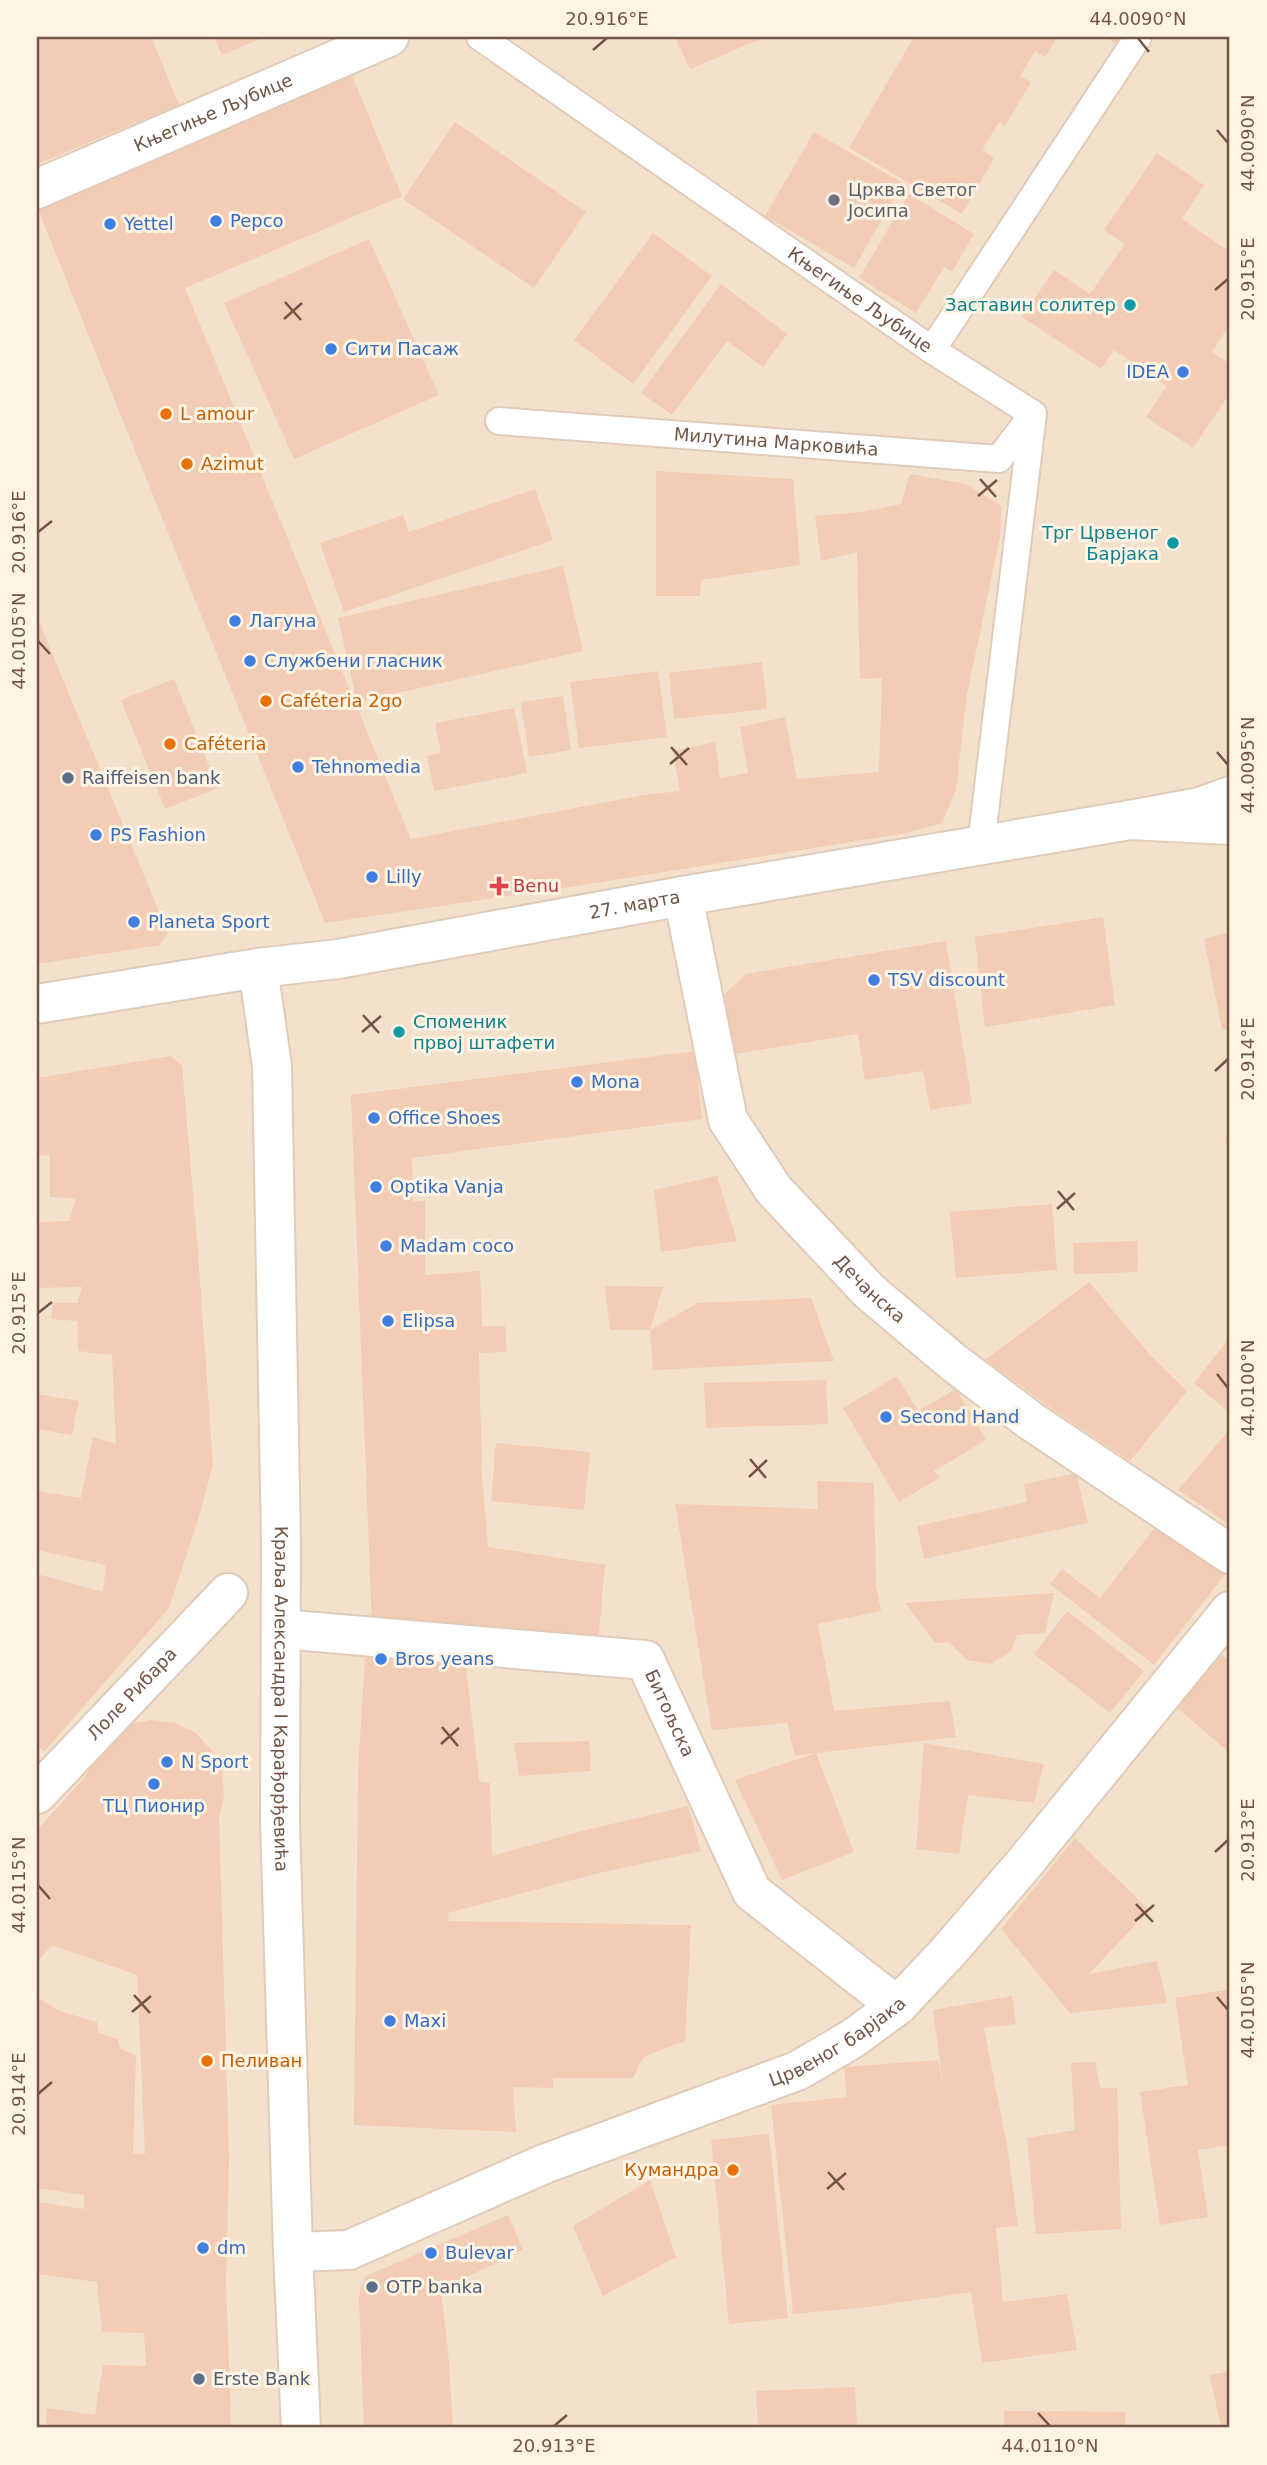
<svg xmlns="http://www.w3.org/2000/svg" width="1267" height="2465" viewBox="0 0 1267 2465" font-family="'DejaVu Sans',sans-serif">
	<rect width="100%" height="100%" fill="#fdf0de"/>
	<path fill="#f4e1cc" d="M37 37H1230V2428H37Z"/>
	<path fill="#f2ccb5" d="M37 37H151L179 105 37 164Z
		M214 37H265L222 55Z
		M675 37H765L690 69Z
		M914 37H1057L1045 57 1035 51 1020 76 1031 82 1005 126 999 122 982 150 994 158 962 214 849 148Z
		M1104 37H1121L1117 44Z
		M351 73 402 196 185 288 411 839 644 795 680 791 673 751 715 742 720 778 748 773 740 727 785 717 797 779 879 772 882 678 860 679 857 552 821 561 815 516 862 512 901 504 910 474 966 484 1002 506 1000 537 966 699 956 790 942 823 907 833 570 887 325 923 37 207Z
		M455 122 586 212 534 288 403 199Z
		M814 132 903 183 854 268 765 216Z
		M1157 153 1204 185 1182 219 1230 252V324L1212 352 1230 364V393L1193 448 1146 417 1167 386 1114 350 1101 369 1022 317 1054 270 1090 294 1125 244 1104 230Z
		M909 194 974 234 952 272 944 267 916 313 859 278Z
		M653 233 712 276 633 384 574 340Z
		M369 239 439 395 294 459 224 303Z
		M721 284 787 334 763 367 727 341 672 415 641 393Z
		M656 471 793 479 800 565 701 580 700 596H656Z
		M535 489 553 540 344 612 320 543 403 515 409 532Z
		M563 566 583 651 357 702 338 618Z
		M37 617 168 933 160 945 37 964Z
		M762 662 767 709 674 719 669 673Z
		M658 671 667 737 579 748 570 682Z
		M174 679 218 788 165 809 121 700Z
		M563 696 571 750 529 757 521 702Z
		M514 708 527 773 434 791 427 756 441 753 435 723Z
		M1103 917 1115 1005 985 1027 975 937Z
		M1230 932V1030L1222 1029 1204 939Z
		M946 941 972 1103 930 1110 923 1071 865 1080 858 1034 734 1054 724 995 746 974Z
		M695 1051 702 1119 412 1158 413 1201H425V1275L480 1271 482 1326H505L507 1352 479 1353 482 1476 488 1547 605 1565 598 1643 372 1625 351 1095Z
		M171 1056 182 1066 198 1252 213 1465 198 1520 169 1608 45 1751 37 1747V1574L103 1592 106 1565 37 1550V1491L81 1498 93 1437 116 1444 112 1355 78 1351 77 1321 51 1319 53 1303H77L82 1287 37 1288V1222L69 1221 76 1198 50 1197V1155L37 1156V1078Z
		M1230 1136V1159H1229L1225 1137Z
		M717 1176 737 1241 661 1252 654 1190Z
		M1052 1204 1057 1270 956 1278 950 1212Z
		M1137 1241 1138 1272 1074 1274 1073 1243Z
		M1089 1282 1150 1355 1187 1391 1130 1461 1058 1413 985 1360Z
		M605 1286 663 1287 650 1330H610Z
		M811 1298 834 1361 653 1370 650 1330 698 1303Z
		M1230 1337V1413L1194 1383Z
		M897 1376 918 1411 956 1389 986 1440 934 1471 939 1478 899 1502 843 1408Z
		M826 1380 828 1424 706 1428 704 1383Z
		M37 1394 79 1401 72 1435 37 1429Z
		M1230 1429V1525L1178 1490Z
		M496 1443 590 1452 584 1510 491 1501Z
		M1076 1473 1088 1523 924 1559 917 1526 1027 1502 1024 1484Z
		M817 1481 874 1483 876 1586 881 1611 818 1624 834 1711 950 1701 956 1737 816 1753 854 1852 782 1880 735 1780 816 1753 795 1756 787 1723 712 1730 675 1504 818 1509Z
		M1157 1525 1226 1573 1154 1665 1050 1584 1062 1569 1100 1598Z
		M1054 1593 1045 1633 1017 1635 1011 1651 991 1664 967 1660 949 1642 935 1643 905 1603Z
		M1067 1611 1144 1671 1110 1713 1034 1654Z
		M366 1642 464 1649 479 1781 490 1783 492 1856 586 1830 688 1806 701 1851 599 1873 448 1913 449 1921 691 1925 685 2041 643 2057 633 2078H553V2088L513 2087 516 2132 354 2125 358 1769Z
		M1222 1655 1230 1662V1753L1176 1707Z
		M152 1720 175 1723 196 1733 212 1751 222 1772 224 1795 219 1818 229 2158 226 2280 231 2428H46L47 2408 95 2415 103 2365 146 2366 144 2333 102 2332 97 2282 37 2274V2202L84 2209V2195L37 2188V1997L59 2011 97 2022 99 2033 118 2039 120 2048 136 2056 133 2153 145 2154 137 1975 52 1945 37 1962V1830L86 1776 94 1753 130 1724Z
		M589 1741 591 1771 519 1776 514 1743Z
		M924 1743 1044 1764 1034 1803 968 1795 959 1854 916 1849Z
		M1075 1838 1149 1910 1089 1974 1157 1961 1167 2003 1070 2013 1001 1929Z
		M1226 1990 1230 2022V2145L1198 2150 1208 2217 1160 2225 1140 2092 1188 2085 1175 1998Z
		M1012 1996 1016 2024 984 2028 1007 2145 1018 2226 996 2228 1003 2302 1067 2294 1077 2350 982 2363 971 2292 869 2307 793 2314 771 2105 847 2097 844 2067 938 2060 943 2084 933 2010Z
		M1095 2062 1100 2088H1117L1121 2229 1036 2234 1027 2138 1075 2130 1071 2063Z
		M769 2134 788 2318 729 2324 711 2140Z
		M650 2180 676 2257 603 2296 573 2226Z
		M508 2215 523 2250 441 2289 449 2361 453 2428H364L359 2299 361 2286 366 2276Z
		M1230 2371V2428H1221L1210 2375Z
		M855 2387 857 2427 758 2428 756 2391Z
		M1004 2411 1125 2412V2428H1004Z"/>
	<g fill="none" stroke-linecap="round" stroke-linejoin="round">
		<defs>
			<g id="service">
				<path id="s1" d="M480 37 932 350 1138 37"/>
				<path d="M932 350 1033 414 981 845"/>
				<path id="s2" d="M499 421 999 459 1033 414"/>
			</g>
			<g id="pedestrian">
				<path id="s3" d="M37 189 389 37"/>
				<path id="s4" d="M37 1794 228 1593"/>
			</g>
			<g id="minor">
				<path id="s5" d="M683 896 728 1120 774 1190 870 1292 953 1362 1031 1421 1230 1554"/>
				<path id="s6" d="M281 1629 645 1660 752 1892 897 2006"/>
				<path id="s7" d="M293 2252 349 2250 544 2164 797 2071 852 2039 897 2006 949 1951 1022 1866 1230 1611"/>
			</g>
			<g id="tertiary">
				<path id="s8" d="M258 968 272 1066 281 1543 280 1822 293 2252 301 2428"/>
				<path id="s9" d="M37 1004 258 968 338 959 683 896 1130 820 1200 807 1230 796"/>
			</g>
			<path id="secondary" d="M1130 820 1230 825"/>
		</defs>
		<use href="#service" stroke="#e0cbba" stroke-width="30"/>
		<use href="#pedestrian" stroke="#e0cbba" stroke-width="42"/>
		<use href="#minor" stroke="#e0cbba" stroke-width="42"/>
		<use href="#tertiary" stroke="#e0cbba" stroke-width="42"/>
		<use href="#secondary" stroke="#e7ceba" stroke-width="42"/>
		<use href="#service" stroke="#fff" stroke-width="26"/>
		<use href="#pedestrian" stroke="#fff" stroke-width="38"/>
		<use href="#minor" stroke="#fff" stroke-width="38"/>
		<use href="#tertiary" stroke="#fff" stroke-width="38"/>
		<use href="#secondary" stroke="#fff" stroke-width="38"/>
	</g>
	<path fill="none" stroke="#725546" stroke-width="2.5" d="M1138 38 1149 52M593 50 607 38M1217 130 1228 143M1215 290 1228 279M285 302 301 320M284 319 302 303M980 479 996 497M978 496 997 480M38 532 52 521M38 641 50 654M671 747 687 765M1217 752 1228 765M670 764 689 748M363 1015 379 1033M362 1032 381 1016M1215 1071 1228 1059M1058 1191 1074 1210M1057 1209 1075 1193M38 1313 52 1302M1217 1374 1228 1388M750 1459 766 1478M749 1477 767 1460M442 1727 458 1746M441 1744 459 1728M1215 1852 1228 1840M38 1885 50 1899M1136 1904 1153 1922M1135 1921 1154 1905M134 1995 150 2013M1217 1997 1228 2010M132 2012 151 1996M38 2094 52 2082M828 2172 844 2190M827 2189 846 2173M1038 2413 1050 2426M554 2426 567 2415"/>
	<circle fill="#6b7280" stroke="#fff4e4" stroke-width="2.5" cx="834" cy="200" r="7"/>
	<g fill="#3f7fe0" stroke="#fff4e4" stroke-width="2.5">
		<circle cx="216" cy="221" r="7"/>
		<circle cx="110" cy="224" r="7"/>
		<circle cx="331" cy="349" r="7"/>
		<circle cx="1183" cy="372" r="7"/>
		<circle cx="235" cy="621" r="7"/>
		<circle cx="250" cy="661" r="7"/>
		<circle cx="298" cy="767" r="7"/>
		<circle cx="96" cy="835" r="7"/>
		<circle cx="372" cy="877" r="7"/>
		<circle cx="134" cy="922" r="7"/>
		<circle cx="874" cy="980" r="7"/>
		<circle cx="577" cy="1082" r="7"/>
		<circle cx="374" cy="1118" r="7"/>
		<circle cx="376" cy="1187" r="7"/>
		<circle cx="386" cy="1246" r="7"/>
		<circle cx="388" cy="1321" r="7"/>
		<circle cx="886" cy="1417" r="7"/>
		<circle cx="381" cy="1659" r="7"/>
		<circle cx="167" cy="1762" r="7"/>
		<circle cx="154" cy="1784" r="7"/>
		<circle cx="390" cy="2021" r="7"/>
		<circle cx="203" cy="2248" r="7"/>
		<circle cx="431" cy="2253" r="7"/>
	</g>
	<g fill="#0f9aa8" stroke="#fff4e4" stroke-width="2.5">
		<circle cx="1130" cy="305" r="7"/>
		<circle cx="1173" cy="543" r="7"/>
		<circle cx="399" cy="1032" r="7"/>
	</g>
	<g fill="#e8710a" stroke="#fff4e4" stroke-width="2.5">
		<circle cx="166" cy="414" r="7"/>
		<circle cx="187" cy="464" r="7"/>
		<circle cx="266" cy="701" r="7"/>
		<circle cx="170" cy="744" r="7"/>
		<circle cx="207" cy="2061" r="7"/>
		<circle cx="733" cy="2170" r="7"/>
	</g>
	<g fill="#5c6f8a" stroke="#fff4e4" stroke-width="2.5">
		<circle cx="68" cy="778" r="7"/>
		<circle cx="372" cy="2287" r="7"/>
		<circle cx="199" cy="2379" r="7"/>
	</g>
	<path fill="#e0444e" stroke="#fff4e4" stroke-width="2.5" d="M495.5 875.5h7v7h7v7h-7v7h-7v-7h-7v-7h7z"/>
	<g text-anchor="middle" stroke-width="6" stroke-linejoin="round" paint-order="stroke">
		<g font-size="18" fill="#725546" stroke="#fff4e4">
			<text dy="6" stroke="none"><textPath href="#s3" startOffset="192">Књегиње Љубице</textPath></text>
			<text dy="6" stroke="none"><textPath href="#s1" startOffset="462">Књегиње Љубице</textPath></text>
			<text dy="6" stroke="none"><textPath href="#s2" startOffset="278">Милутина Марковића</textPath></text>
			<text dy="6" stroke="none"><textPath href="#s9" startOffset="606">27. марта</textPath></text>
			<text dy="6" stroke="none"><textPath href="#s5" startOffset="450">Дечанска</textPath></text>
			<text dy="6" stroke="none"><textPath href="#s4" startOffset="138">Лоле Рибара</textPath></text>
			<text dy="6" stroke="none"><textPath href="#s8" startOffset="732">Краља Александра I Карађорђевића</textPath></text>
			<text dy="6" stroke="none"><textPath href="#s6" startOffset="424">Битољска</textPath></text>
			<text dy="6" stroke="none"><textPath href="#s7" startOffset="588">Црвеног барјака</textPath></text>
		</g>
		<g font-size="18" fill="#5b616d" stroke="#fff4e4" text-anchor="start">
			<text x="848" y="196">Црква Светог<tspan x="848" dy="21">Јосипа</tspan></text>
		</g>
		<g font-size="18" fill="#366cbe" stroke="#fff4e4" text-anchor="start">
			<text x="230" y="227">Pepco</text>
			<text x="124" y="230">Yettel</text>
			<text x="345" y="355">Сити Пасаж</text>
			<text x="1169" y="378" text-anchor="end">IDEA</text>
			<text x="249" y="627">Лагуна</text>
			<text x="264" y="667">Службени гласник</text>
			<text x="312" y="773">Tehnomedia</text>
			<text x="110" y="841">PS Fashion</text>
			<text x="386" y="883">Lilly</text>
			<text x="148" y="928">Planeta Sport</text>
			<text x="888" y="986">TSV discount</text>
			<text x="591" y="1088">Mona</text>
			<text x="388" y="1124">Office Shoes</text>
			<text x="390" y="1193">Optika Vanja</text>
			<text x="400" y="1252">Madam coco</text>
			<text x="402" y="1327">Elipsa</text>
			<text x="900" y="1423">Second Hand</text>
			<text x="395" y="1665">Bros yeans</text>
			<text x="181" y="1768">N Sport</text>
			<text x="154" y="1812" text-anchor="middle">ТЦ Пионир</text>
			<text x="404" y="2027">Maxi</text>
			<text x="217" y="2254">dm</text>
			<text x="445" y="2259">Bulevar</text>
		</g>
		<g font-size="18" fill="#0d838f" stroke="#fff4e4" text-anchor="end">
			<text x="1116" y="311">Заставин солитер</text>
			<text x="1159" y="539">Трг Црвеног<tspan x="1159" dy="21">Барјака</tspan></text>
			<text x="413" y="1028" text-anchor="start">Споменик<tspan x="413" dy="21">првој штафети</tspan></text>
		</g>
		<g font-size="18" fill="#c56008" stroke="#fff4e4" text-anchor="start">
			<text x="180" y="420">L amour</text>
			<text x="201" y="470">Azimut</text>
			<text x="280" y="707">Caféteria 2go</text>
			<text x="184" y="750">Caféteria</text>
			<text x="221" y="2067">Пеливан</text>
			<text x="719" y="2176" text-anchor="end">Кумандра</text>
		</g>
		<g font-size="18" fill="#4e5e75" stroke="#fff4e4" text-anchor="start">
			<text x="82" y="784">Raiffeisen bank</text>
			<text x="386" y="2293">OTP banka</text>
			<text x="213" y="2385">Erste Bank</text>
		</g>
		<g font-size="18" fill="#be3a42" stroke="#fff4e4" text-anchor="start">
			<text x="513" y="892">Benu</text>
		</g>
	</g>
	<rect width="1267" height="2465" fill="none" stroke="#fff4e4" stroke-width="77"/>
	<rect x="38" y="38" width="1190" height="2388" fill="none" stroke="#725546" stroke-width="2.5"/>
	<g font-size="18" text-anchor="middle" fill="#725546">
		<text x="607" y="25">20.916°E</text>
		<text x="1138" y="25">44.0090°N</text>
		<text transform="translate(1248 143) rotate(-90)" y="6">44.0090°N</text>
		<text transform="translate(1248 279) rotate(-90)" y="6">20.915°E</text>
		<text transform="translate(19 532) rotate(-90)" y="6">20.916°E</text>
		<text transform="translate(19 641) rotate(-90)" y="6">44.0105°N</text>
		<text transform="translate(1248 765) rotate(-90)" y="6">44.0095°N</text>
		<text transform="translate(1248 1059) rotate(-90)" y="6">20.914°E</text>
		<text transform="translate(19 1313) rotate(-90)" y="6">20.915°E</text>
		<text transform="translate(1248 1388) rotate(-90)" y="6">44.0100°N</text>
		<text transform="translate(1248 1840) rotate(-90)" y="6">20.913°E</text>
		<text transform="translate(19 1885) rotate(-90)" y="6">44.0115°N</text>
		<text transform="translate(1248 2010) rotate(-90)" y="6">44.0105°N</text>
		<text transform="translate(19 2094) rotate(-90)" y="6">20.914°E</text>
		<text x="554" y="2452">20.913°E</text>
		<text x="1050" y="2452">44.0110°N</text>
	</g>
</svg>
